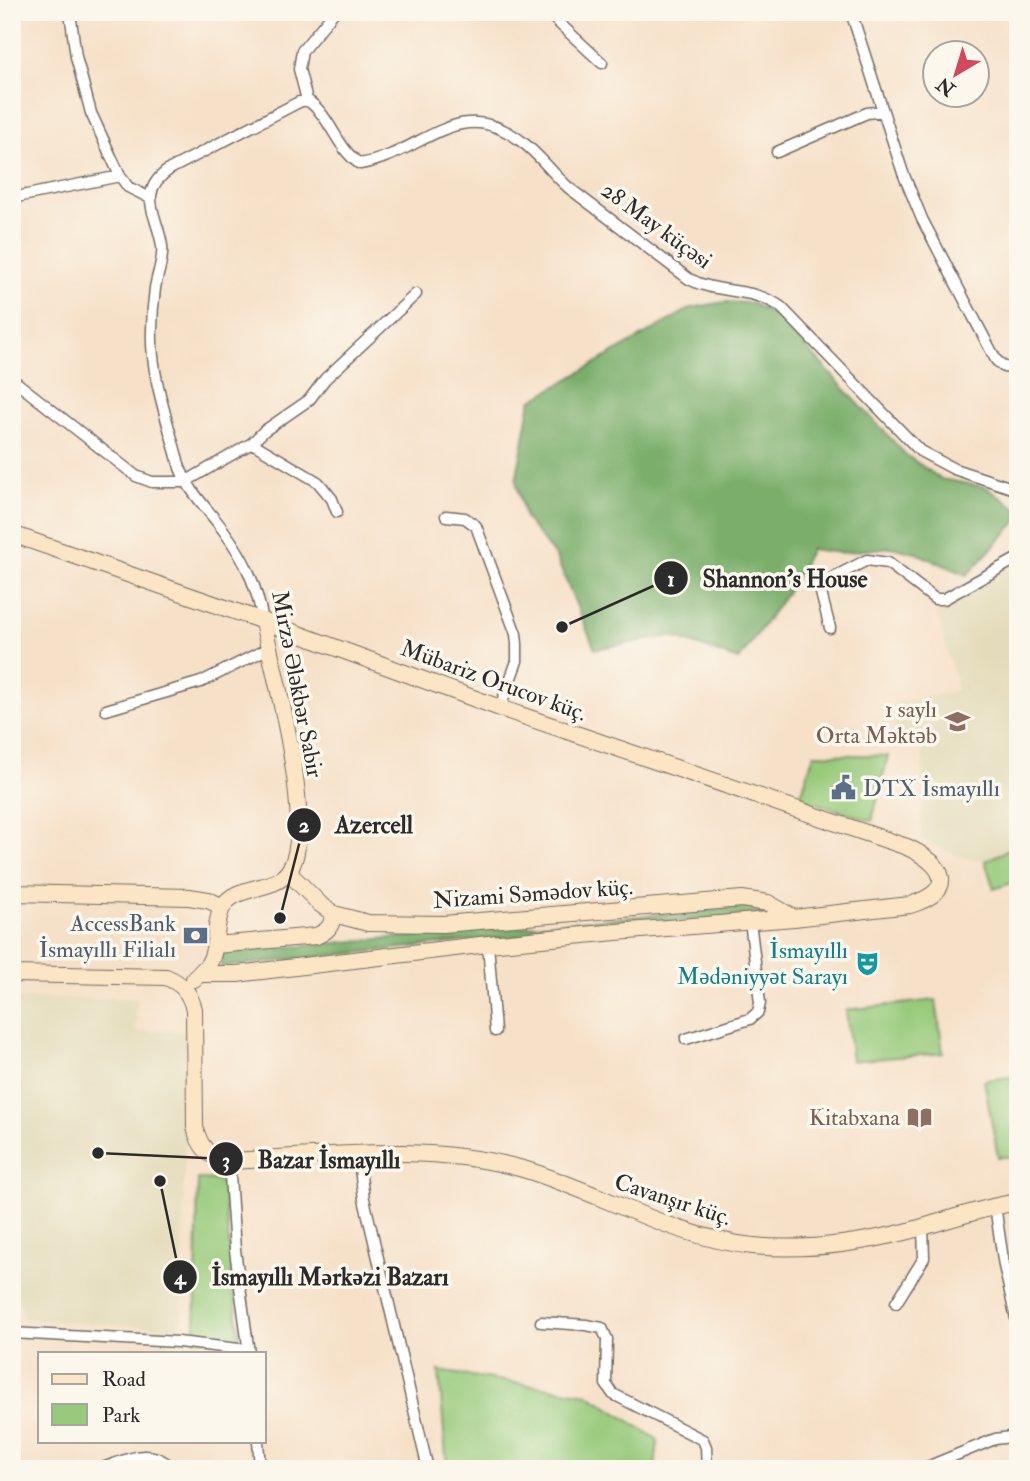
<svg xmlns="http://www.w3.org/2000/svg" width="1030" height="1481" viewBox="0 0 1030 1481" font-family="'IM FELL Double Pica',serif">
	<rect width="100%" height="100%" fill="#fbf7ec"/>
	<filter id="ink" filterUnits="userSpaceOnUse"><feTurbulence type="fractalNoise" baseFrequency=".0143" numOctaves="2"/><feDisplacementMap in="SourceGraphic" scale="14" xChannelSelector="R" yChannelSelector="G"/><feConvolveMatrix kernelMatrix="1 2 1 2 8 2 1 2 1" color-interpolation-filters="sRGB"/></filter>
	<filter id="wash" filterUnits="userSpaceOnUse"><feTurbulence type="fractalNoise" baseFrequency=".00686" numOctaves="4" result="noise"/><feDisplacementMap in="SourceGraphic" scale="28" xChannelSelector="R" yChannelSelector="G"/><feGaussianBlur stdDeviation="1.57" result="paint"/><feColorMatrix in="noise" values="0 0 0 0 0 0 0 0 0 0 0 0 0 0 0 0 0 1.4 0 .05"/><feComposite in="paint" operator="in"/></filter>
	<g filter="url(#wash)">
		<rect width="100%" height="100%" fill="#f6e0c7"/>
		<path fill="#e4dbba" d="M1018 562V845L985 861 957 856 921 840 923 740H896L895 704 958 690 935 607Z
			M137 998 136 1031H187L181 1329 24 1319 12 1275V999Z"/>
		<path fill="#98ca7b" stroke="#627a53" stroke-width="2" d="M814 754 888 756 872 821 800 798Z
			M1018 845V881L994 889 985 861Z
			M936 1000 943 1053 852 1061 846 1010Z
			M1018 1076V1157H998L984 1080Z
			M198 1179 222 1180 240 1342 195 1339Z
			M439 1371 588 1394 658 1440 655 1469H447Z"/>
		<path fill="#7aae6b" stroke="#526c4b" stroke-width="2" d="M725 302 751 303 777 316 906 455 941 479 986 487 1018 509V520L967 575 916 553 891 547 839 553 811 549 790 588 739 660 671 636 595 649 556 557 525 518 516 481 531 401 691 308Z
			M753 906 771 914 617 926 221 967 222 953Z"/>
	</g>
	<g filter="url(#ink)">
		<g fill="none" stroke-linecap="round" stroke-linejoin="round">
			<defs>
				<path id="street" d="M70 12 76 57 91 113 120 176 128 187 150 198
					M547 12 602 63
					M851 12 903 173 922 219 996 360 1004 367 1018 369
					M307 100 299 69 302 51 334 12
					M777 152 867 113 883 111
					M12 198 120 176
					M12 379 136 476 152 482H185L252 443 264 431 309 400 325 379 416 294
					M252 443 318 482 332 499 337 512
					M446 516 465 518 476 526 516 634 517 644V661L500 708
					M263 621C256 584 246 561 224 531 208 509 190 493 180 468 169 425 150 374 152 331 152 317 153 302 155 288 157 275 164 259 162 246 158 216 135 192 170 169L299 102 307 100C331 116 336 148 360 164 425 153 460 90 526 145 542 158 554 175 569 188L689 279C719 295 751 286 781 307L920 451 954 469 1018 490
					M830 628 821 593 826 581 867 560 888 563 935 599H944L1018 558
					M106 710 201 682 269 648
					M488 944 495 1031
					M686 1039 750 1019 758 1012 760 1003 750 921
					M358 1154 364 1199 428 1469
					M229 1161 235 1250 249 1353
					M995 1206 1004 1266 1018 1327
					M896 1303 924 1258 923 1227
					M541 1322 586 1325 602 1328 607 1339 606 1384 613 1394 703 1440 706 1447 707 1469
					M12 1333 178 1342 248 1350
					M258 1441 260 1469
					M99 1469C126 1461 149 1444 173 1469
					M922 1469 995 1439 1018 1436"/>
				<path id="secondary" d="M12 534 263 621 500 708 907 847C944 864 959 890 910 905L794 918 616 932 488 944 237 974H200
					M288 872 320 904 334 914 368 923 443 924 742 899 768 903 794 918
					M12 893 189 897 208 900 223 907
					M216 945 316 936C328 931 331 927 334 914
					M12 974 166 977C183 984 189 992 194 1009L195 1127C199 1146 208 1158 229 1161 327 1156 427 1142 523 1169 601 1192 671 1237 753 1246 804 1251 856 1244 905 1232 943 1222 979 1208 1018 1202
					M194 979 208 965 212 957C217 942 215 920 223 906 237 884 273 892 288 872 319 832 273 671 263 621"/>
			</defs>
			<use href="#street" stroke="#726a62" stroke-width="13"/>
			<use href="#secondary" stroke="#726a62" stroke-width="18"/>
			<use href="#street" stroke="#fff" stroke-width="10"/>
			<use href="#secondary" stroke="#fce5c4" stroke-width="16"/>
		</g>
	</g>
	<defs>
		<symbol id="school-bare" viewBox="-9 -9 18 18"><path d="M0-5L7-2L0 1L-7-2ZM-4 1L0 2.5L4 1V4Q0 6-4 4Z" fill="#8d6e63" stroke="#fbf7ec" stroke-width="2.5" paint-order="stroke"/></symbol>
		<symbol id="civic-bare" viewBox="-9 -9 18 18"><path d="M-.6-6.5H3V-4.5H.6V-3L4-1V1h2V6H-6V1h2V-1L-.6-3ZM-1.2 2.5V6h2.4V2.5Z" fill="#5c6f8a" stroke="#fbf7ec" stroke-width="2.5" paint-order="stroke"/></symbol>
		<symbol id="bank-bare" viewBox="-9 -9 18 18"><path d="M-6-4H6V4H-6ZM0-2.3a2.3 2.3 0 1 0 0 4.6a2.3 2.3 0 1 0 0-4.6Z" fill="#5c6f8a" stroke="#fbf7ec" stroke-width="2.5" paint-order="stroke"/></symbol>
		<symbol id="theatre-bare" viewBox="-9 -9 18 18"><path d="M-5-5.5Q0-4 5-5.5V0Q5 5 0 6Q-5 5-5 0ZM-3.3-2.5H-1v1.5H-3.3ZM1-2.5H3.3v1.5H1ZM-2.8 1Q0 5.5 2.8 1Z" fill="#0f9aa8" stroke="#fbf7ec" stroke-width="2.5" paint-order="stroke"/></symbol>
		<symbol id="library-bare" viewBox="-9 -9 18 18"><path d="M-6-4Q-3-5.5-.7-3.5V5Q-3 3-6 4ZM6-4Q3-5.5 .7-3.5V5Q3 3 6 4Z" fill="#8d6e63" stroke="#fbf7ec" stroke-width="2.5" paint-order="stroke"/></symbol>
	</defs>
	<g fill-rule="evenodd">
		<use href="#school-bare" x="940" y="704" width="35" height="35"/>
		<use href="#civic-bare" x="826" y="770" width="35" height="35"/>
		<use href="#bank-bare" x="178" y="918" width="35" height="35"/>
		<use href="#theatre-bare" x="850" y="946" width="35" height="35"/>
		<use href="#library-bare" x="902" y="1100" width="35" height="35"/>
	</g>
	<g text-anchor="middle" stroke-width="7" stroke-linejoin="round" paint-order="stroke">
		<g font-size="23" fill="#2b2b2b" stroke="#fbf7ec">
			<text transform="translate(657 225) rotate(36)" y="8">28 May küçəsi</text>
			<text transform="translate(494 680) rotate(20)" y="8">Mübariz Orucov küç.</text>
			<text transform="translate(298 684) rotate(79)" y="8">Mirzə Ələkbər Sabir</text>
			<text transform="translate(533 893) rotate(-4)" y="8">Nizami Səmədov küç.</text>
			<text transform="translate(673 1199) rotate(18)" y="8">Cavanşır küç.</text>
		</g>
		<g font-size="23" fill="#785e54" stroke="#fbf7ec" text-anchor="end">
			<text x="937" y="717">1 saylı<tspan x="937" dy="26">Orta Məktəb</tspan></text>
			<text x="900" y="1125">Kitabxana</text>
		</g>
		<g font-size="23" fill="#4e5e75" stroke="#fbf7ec" text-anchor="start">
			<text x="863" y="796">DTX İsmayıllı</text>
			<text x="176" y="931" text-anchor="end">AccessBank<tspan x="176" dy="26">İsmayıllı Filialı</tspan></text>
		</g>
		<g font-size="23" fill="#0d838f" stroke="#fbf7ec" text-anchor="end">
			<text x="848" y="958">İsmayıllı<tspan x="848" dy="26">Mədəniyyət Sarayı</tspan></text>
		</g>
	</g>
	<path fill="none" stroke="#2b2b2b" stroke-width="2.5" d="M562 627L671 578M280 918L304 825M98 1153L226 1159M160 1181L180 1277"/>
	<g fill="#2b2b2b" stroke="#fbf7ec" stroke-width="2.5">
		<circle cx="562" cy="627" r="7"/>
		<circle cx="280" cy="918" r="7"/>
		<circle cx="98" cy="1153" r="7"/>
		<circle cx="160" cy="1181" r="7"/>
		<circle cx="671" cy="578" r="18"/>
		<circle cx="304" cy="825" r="18"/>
		<circle cx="226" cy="1159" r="18"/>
		<circle cx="180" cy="1277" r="18"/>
	</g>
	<g font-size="21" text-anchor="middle" font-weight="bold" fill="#fff">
		<text x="671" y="586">1</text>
		<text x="304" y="832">2</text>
		<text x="226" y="1167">3</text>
		<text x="180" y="1284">4</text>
	</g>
	<g font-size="24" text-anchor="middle" font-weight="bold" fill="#2b2b2b" stroke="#fbf7ec" stroke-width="7" stroke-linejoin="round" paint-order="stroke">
		<text x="785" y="587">Shannon's House</text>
		<text x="374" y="833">Azercell</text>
		<text x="329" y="1168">Bazar İsmayıllı</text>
		<text x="330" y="1285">İsmayıllı Mərkəzi Bazarı</text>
	</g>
	<rect width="1030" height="1481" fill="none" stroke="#fbf7ec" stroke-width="42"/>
	<rect x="38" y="1352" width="228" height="91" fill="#fbf7ec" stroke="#a8a59f" stroke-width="2"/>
	<rect x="52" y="1374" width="35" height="10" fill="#fce5c4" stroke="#a8a59f" stroke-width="2"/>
	<text x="102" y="1386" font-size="21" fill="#2b2b2b">Road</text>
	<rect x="52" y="1404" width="35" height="21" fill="#98ca7b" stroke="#a8a59f" stroke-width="2"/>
	<text x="102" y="1422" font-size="21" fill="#2b2b2b">Park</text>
	<g transform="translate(956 74) rotate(218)"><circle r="33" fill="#fbf7ec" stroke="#a8a59f" stroke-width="2"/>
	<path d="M0-5L12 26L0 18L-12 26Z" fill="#d1495b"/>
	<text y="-10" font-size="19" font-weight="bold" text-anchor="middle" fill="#2b2b2b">N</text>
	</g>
</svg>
